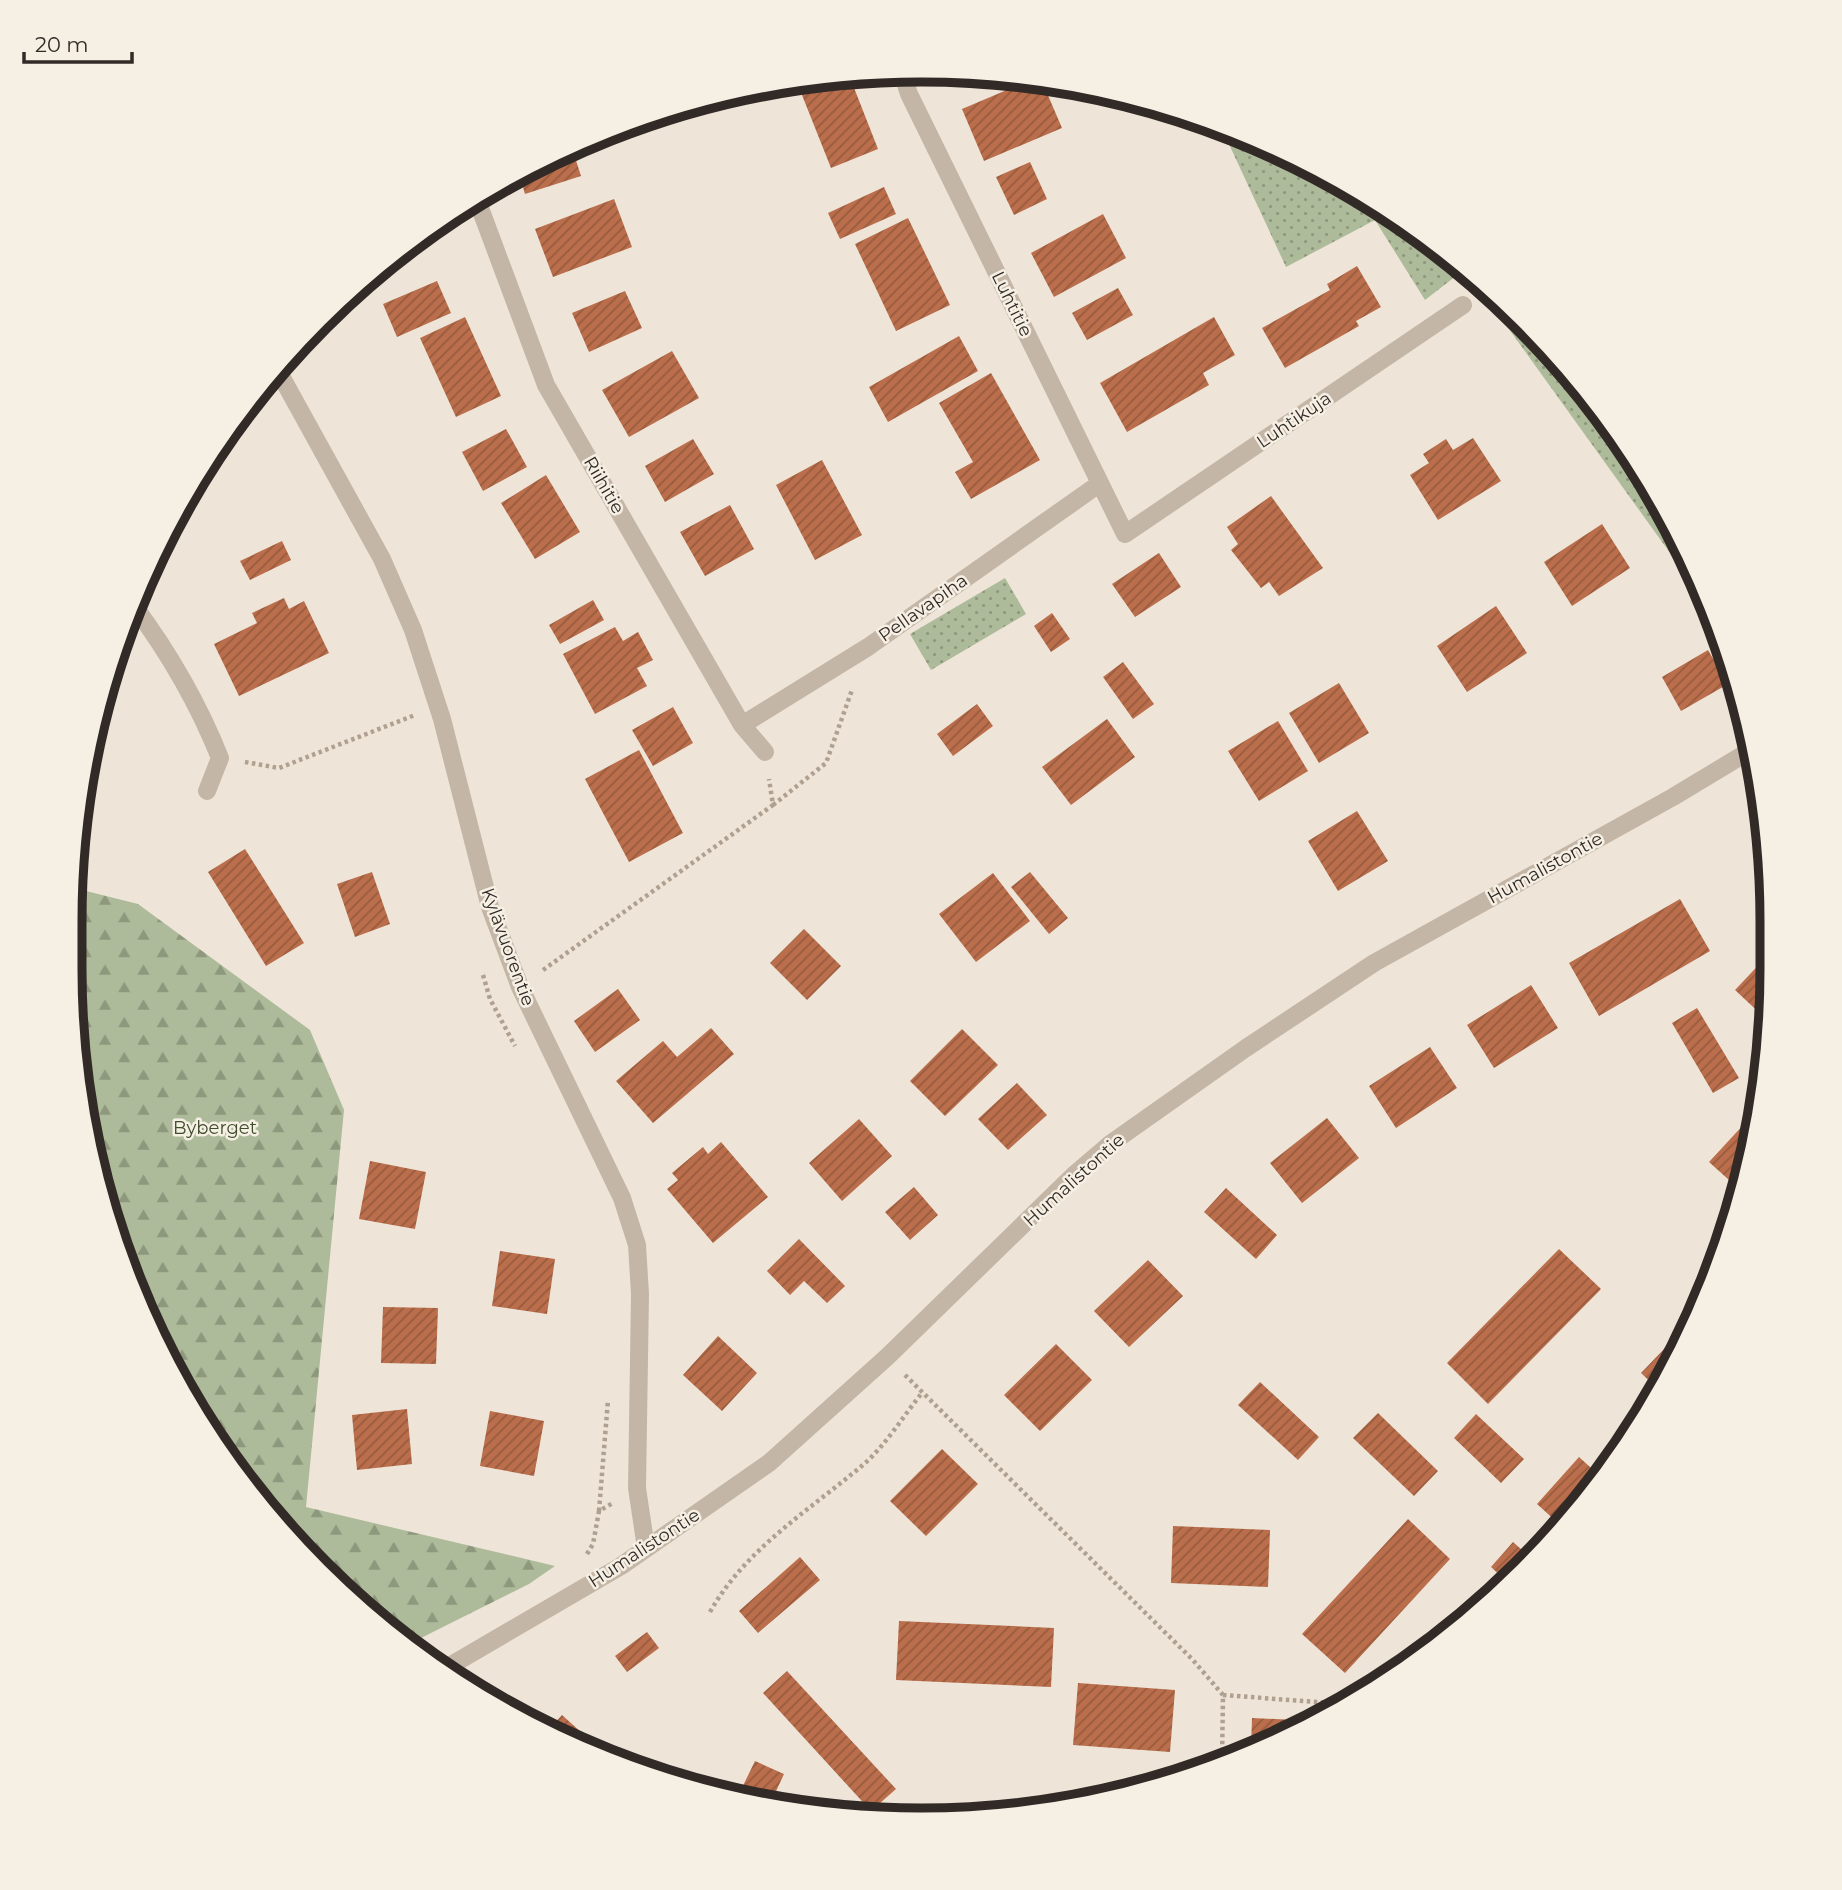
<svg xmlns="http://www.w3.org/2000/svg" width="1842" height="1890" viewBox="0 0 1842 1890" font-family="Montserrat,sans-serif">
	<defs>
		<pattern id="forest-firs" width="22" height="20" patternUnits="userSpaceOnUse" patternTransform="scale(1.75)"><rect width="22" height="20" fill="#aebb9a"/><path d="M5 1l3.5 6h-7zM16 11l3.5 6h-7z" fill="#8e987d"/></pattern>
		<pattern id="park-dots" width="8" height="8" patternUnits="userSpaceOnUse" patternTransform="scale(1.75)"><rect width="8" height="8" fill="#aebb9a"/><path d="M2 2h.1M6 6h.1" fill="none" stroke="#8e987d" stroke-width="1.8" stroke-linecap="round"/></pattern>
		<pattern id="building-hatch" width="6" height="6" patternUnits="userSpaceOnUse" patternTransform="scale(1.75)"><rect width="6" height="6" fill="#ba6e4b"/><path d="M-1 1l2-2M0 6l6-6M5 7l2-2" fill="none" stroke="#985b3e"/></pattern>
	</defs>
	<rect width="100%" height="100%" fill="#eee5d8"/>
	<path fill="url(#forest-firs)" d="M74 888 138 904 310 1030 344 1110 306 1507 555 1566 529 1584 409 1644 320 1571 214 1442 135 1295 86 1135 70 969Z"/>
	<path fill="url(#park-dots)" d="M1221 127 1347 184 1465 269 1425 300 1375 220 1286 267Z
		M1501 301 1596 403 1684 545 1706 603 1493 307Z
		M1005 578 1026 614 931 670 910 634Z"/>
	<path fill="url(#building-hatch)" d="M849 75 878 149 831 168 798 85 808 81Z
		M1035 78 1041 79 1062 128 984 161 962 109Z
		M572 148 581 176 525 194 519 174 545 158Z
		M1030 162 1047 199 1014 215 996 177Z
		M884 187 896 214 840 239 828 213Z
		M614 199 632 247 553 277 535 229Z
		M1103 214 1126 258 1054 297 1031 253Z
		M908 218 950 305 896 331 855 244Z
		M1357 266 1381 307 1356 321 1359 326 1285 368 1262 328 1330 290 1327 284Z
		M437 281 451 313 397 337 383 304Z
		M1118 288 1133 315 1087 340 1072 313Z
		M625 291 642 328 589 352 572 313Z
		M465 317 501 396 456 417 420 338Z
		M1214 317 1235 355 1203 373 1209 385 1127 432 1100 383Z
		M959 336 978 371 888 422 869 387Z
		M672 351 699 398 629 437 602 390Z
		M991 373 1040 460 971 499 955 472 973 462 939 403Z
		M506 429 527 467 483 491 462 452Z
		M1473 438 1501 481 1438 520 1410 475 1429 463 1423 454 1446 439 1453 450Z
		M693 439 714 474 665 502 645 466Z
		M822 460 862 535 815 560 776 485Z
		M546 475 580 532 535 559 501 503Z
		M1271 496 1323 568 1279 596 1269 582 1261 588 1231 550 1238 544 1227 527Z
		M730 505 754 549 705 576 680 532Z
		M1602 524 1630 568 1572 606 1544 562Z
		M282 541 291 560 250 580 240 561Z
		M1159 553 1181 587 1135 617 1112 584Z
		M284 598 289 609 304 601 329 653 239 696 214 644 257 623 252 613Z
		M593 600 604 620 560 644 549 625Z
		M1496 606 1527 653 1467 692 1437 646Z
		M1052 613 1070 639 1051 652 1034 626Z
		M615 627 623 641 638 632 653 660 637 668 647 686 595 714 563 654Z
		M1708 650 1728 684 1681 711 1662 677Z
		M1123 662 1154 704 1133 719 1103 677Z
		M1339 683 1369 733 1319 763 1289 713Z
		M977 704 993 726 953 756 937 734Z
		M673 707 693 743 653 766 632 730Z
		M1107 719 1135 757 1071 805 1042 767Z
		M1278 721 1308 771 1259 801 1228 751Z
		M639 750 683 833 629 862 585 779Z
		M1357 811 1388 861 1338 891 1308 841Z
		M245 849 304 943 266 966 208 872Z
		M372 872 390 924 355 937 337 884Z
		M1030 872 1068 918 1049 934 1011 887Z
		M993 873 1030 921 976 962 939 914Z
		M1680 899 1710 951 1599 1016 1569 963Z
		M804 929 841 966 807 1000 770 963Z
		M1768 955 1766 1019 1735 990Z
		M1531 985 1558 1028 1494 1068 1467 1025Z
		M618 989 640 1020 595 1052 574 1021Z
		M1697 1008 1739 1078 1713 1093 1672 1023Z
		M711 1028 734 1054 653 1123 616 1081 663 1041 677 1057Z
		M962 1029 998 1065 945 1116 910 1081Z
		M1430 1047 1457 1088 1396 1128 1369 1086Z
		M1017 1083 1047 1115 1008 1150 978 1119Z
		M1758 1109 1739 1189 1709 1162Z
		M1327 1118 1359 1158 1302 1203 1270 1163Z
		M859 1119 892 1156 842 1201 809 1163Z
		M721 1142 768 1197 713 1243 667 1189 678 1180 672 1173 703 1147 708 1154Z
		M370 1161 426 1172 415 1229 359 1219Z
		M914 1187 938 1215 910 1240 885 1212Z
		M1226 1188 1277 1235 1256 1259 1204 1212Z
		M799 1239 845 1286 827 1303 804 1281 790 1295 767 1271Z
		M1559 1249 1601 1289 1488 1404 1447 1363Z
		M500 1251 555 1259 547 1314 492 1306Z
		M1148 1260 1183 1296 1129 1347 1094 1311Z
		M383 1307 438 1308 436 1364 381 1363Z
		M1691 1321 1660 1391 1641 1373Z
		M718 1336 757 1373 722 1411 683 1375Z
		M1056 1344 1092 1380 1040 1431 1004 1395Z
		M1260 1382 1319 1437 1298 1460 1238 1405Z
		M407 1409 412 1464 357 1470 352 1415Z
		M490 1411 544 1421 534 1476 480 1466Z
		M1378 1413 1438 1471 1414 1496 1353 1438Z
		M1476 1414 1524 1459 1501 1483 1454 1438Z
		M942 1449 978 1484 926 1536 890 1501Z
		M1579 1457 1600 1476 1583 1499 1559 1524 1537 1504Z
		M1408 1519 1450 1559 1345 1673 1302 1634Z
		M1173 1526 1270 1530 1268 1587 1171 1583Z
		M1513 1542 1531 1558 1506 1581 1491 1567Z
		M800 1557 820 1580 758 1633 739 1611Z
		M899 1621 1054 1628 1051 1687 896 1680Z
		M647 1632 659 1648 627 1672 615 1656Z
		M787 1671 896 1789 871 1811 763 1693Z
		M1078 1683 1175 1690 1170 1752 1073 1745Z
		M562 1715 582 1733 573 1743 548 1730Z
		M1252 1718 1316 1721 1298 1732 1251 1750Z
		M755 1761 784 1774 771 1802 739 1794Z"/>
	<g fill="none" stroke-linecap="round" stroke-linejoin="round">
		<path stroke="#b0a090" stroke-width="4.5" stroke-dasharray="3.5 3.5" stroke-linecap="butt" d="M245 762 279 768 415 715
			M773 805 826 763 852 690
			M543 970 773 805 769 779
			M483 975 490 999 515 1046
			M905 1375 1192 1659 1223 1695 1222 1761
			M599 1511 608 1400
			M587 1554 593 1544 599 1511 613 1503
			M710 1612C746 1548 810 1510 864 1464 885 1446 904 1415 922 1393
			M1223 1695 1343 1704"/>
		<path stroke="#c4b6a6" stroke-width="18" d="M902 73 909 94 1125 534 1463 305
			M477 200 546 385 742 725 765 752
			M276 367 382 559 413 630 442 719 490 907 520 987 622 1198 637 1245 640 1294 637 1488 646 1548
			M134 606C169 653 198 703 220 758L207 791
			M742 725 868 647 1099 484
			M441 1671 621 1566 769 1463 887 1357 1075 1174 1110 1144 1246 1048 1374 963 1673 797 1751 750"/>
	</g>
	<g text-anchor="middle" stroke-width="5" stroke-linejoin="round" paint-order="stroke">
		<g font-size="18" fill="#312a26" stroke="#f6efe4">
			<text transform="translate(1012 304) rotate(64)" y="6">Luhtitie</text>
			<text transform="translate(1294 420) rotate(-34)" y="6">Luhtikuja</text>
			<text transform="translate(604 485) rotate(60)" y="6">Riihitie</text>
			<text transform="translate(923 608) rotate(-35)" y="6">Pellavapiha</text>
			<text transform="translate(1545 868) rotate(-29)" y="6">Humalistontie</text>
			<text transform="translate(508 947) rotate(70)" y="6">Kylävuorentie</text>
			<text transform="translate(1074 1180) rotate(-42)" y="6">Humalistontie</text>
			<text transform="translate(644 1548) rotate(-33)" y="6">Humalistontie</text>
		</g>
		<g font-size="18" fill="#3f4d2c" stroke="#f6efe4">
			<text x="215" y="1134">Byberget</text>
		</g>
	</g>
	<path d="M0 0H1842V1890H0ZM921 82H921A839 839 0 0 1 1760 921V969A839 839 0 0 1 921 1808H921A839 839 0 0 1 82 969V921A839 839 0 0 1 921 82Z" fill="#f6efe4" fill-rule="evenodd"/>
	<path fill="none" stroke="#312a26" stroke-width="9" d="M921 82H921A839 839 0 0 1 1760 921V969A839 839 0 0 1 921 1808H921A839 839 0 0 1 82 969V921A839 839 0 0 1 921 82Z"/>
	<path d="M24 52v10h108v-10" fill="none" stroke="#312a26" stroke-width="3.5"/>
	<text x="35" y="52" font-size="21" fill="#312a26" stroke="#f6efe4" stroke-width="5" paint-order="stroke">20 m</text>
</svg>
